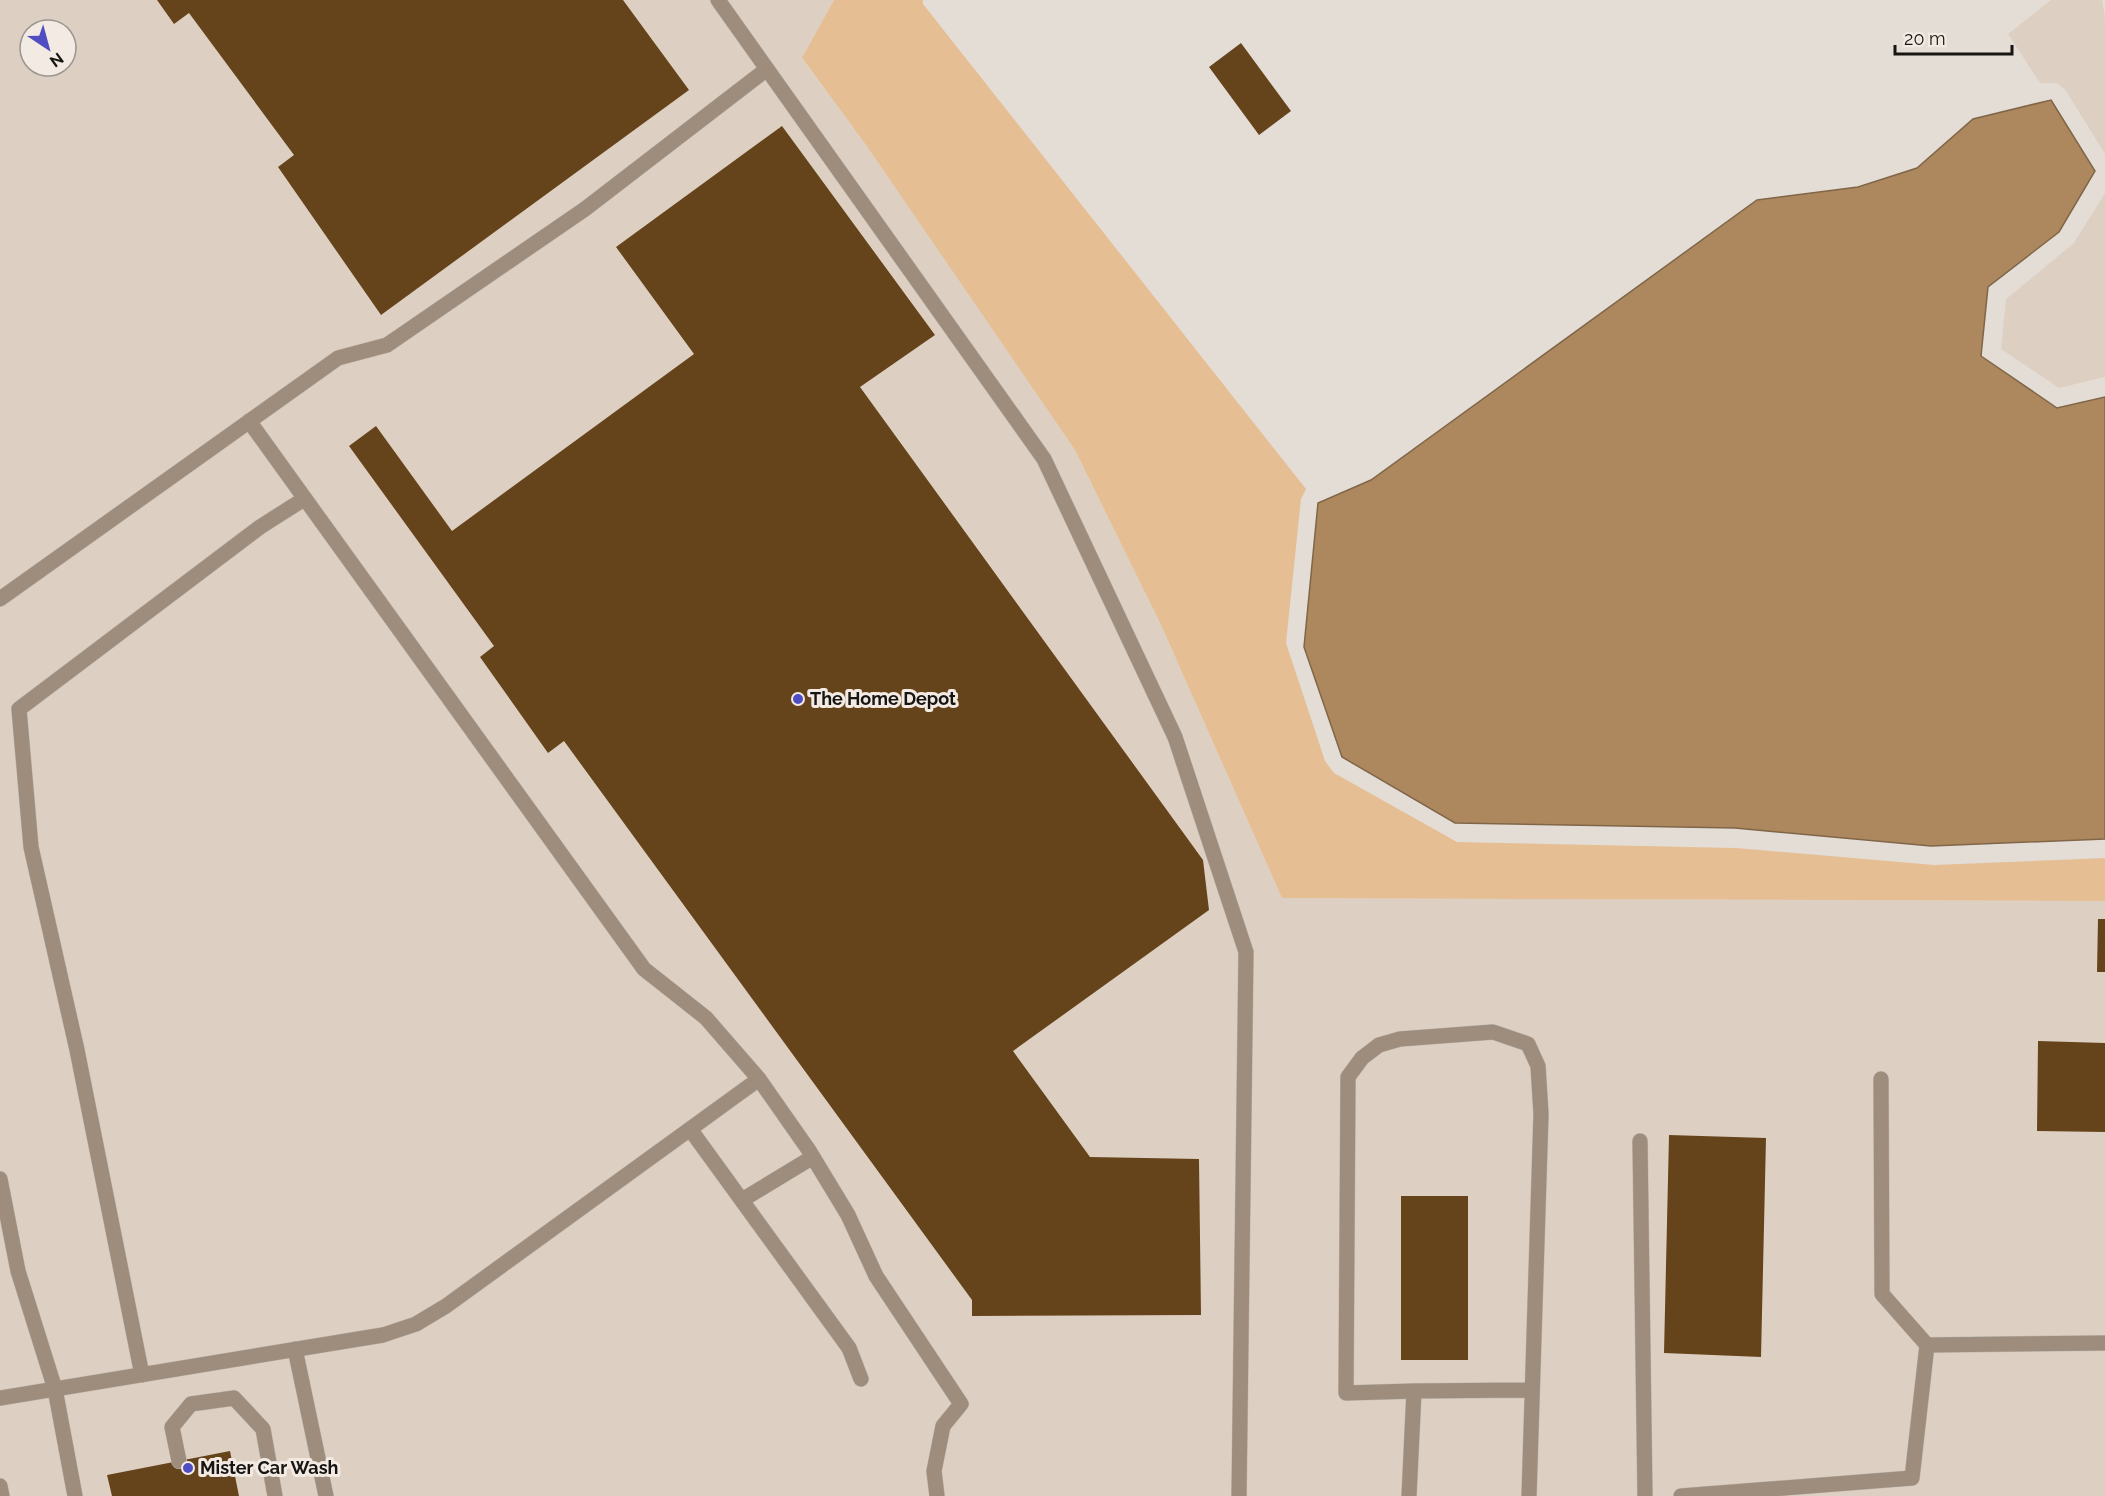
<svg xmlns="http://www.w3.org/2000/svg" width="2105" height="1496" viewBox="0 0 2105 1496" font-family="Raleway,sans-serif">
	<rect width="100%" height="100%" fill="#e4ddd6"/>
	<path fill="#ddd0c3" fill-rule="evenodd" d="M0 0H834L802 59 866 145 1075 450 1162 627 1282 898 2105 901V1496H0ZM30 30H66V66H30Z
		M2051 0H2102L2105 17V154L2066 91 2057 83H2040L2008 34Z
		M2105 193V377L2059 388 2001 349 2006 299 2074 243Z"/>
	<path fill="#e5be94" d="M834 0H923V4L1306 489 1301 499 1286 643 1325 761 1334 773 1457 842 1736 848 1934 865 2105 858V901L1282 898 1162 627 1075 450 866 145 802 58Z"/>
	<path fill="#ad885f" stroke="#806648" stroke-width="1.5" d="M2051 100 2095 171 2059 232 1988 287 1981 356 2057 408 2105 397V839L1931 846 1735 828 1455 823 1342 757 1304 647 1318 503 1371 480 1757 200 1858 187 1917 168 1973 119Z"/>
	<path fill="#66441b" d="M157 0H623L689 90 381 315 278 167 294 155 189 13 174 24Z
		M1241 43 1291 111 1259 135 1209 67Z
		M782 126 935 335 860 387 1203 860 1209 910 1013 1051 1090 1157 1199 1159 1201 1315 972 1316V1300L564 741 548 753 480 657 494 646 349 446 376 426 452 531 694 354 616 247Z
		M2098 919H2105V972H2097Z
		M2038 1041 2105 1043V1132L2037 1131Z
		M1669 1135 1766 1138 1761 1357 1664 1353Z
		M1401 1196H1468V1360H1401Z
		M230 1451 239 1496H112L107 1475Z"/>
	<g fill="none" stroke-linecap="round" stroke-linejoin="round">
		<defs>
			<path id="lane" d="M718 0 1044 459 1175 737 1246 952 1239 1496
				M249 421 644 969 706 1018 759 1079 808 1149 848 1215 876 1276 961 1404 943 1426 934 1471 937 1496
				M0 599 338 358 387 345 585 209 767 69
				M1881 1079 1882 1294 1927 1345
				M690 1129 849 1348 861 1379
				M1640 1141 1645 1496
				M0 1179 18 1271 55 1389 75 1496
				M742 1200 813 1157
				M295 1349 326 1496
				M142 1375 77 1050 31 847 19 709 260 527 304 499
				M1414 1391 1532 1390
				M0 1398 383 1335 416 1324 446 1306 759 1079
				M179 1461 172 1427 191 1404 234 1398 263 1429 275 1496
				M0 1486 2 1496
				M1409 1496 1414 1391 1346 1393 1348 1077 1362 1058 1379 1045 1400 1039 1493 1032 1528 1044 1538 1066 1541 1114 1529 1496
				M1681 1496 1912 1478 1927 1345 2105 1343"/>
		</defs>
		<use href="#lane" stroke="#bfb9b3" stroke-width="16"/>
		<use href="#lane" stroke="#9e8d7c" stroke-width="15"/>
	</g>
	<g fill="#504cc2" stroke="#f2eae3" stroke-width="2">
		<circle cx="798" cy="699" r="6"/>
		<circle cx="188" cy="1468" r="6"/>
	</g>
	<g text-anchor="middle" stroke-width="6" stroke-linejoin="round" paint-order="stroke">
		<g font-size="18" font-weight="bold" fill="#171512" stroke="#f2eae3" text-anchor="start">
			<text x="810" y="705">The Home Depot</text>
			<text x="200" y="1474">Mister Car Wash</text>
		</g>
	</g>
	<g transform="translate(48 48) rotate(144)"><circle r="28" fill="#f2eae3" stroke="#9a958f" stroke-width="1.5"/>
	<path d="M0-4.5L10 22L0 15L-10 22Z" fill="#504cc2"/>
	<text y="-9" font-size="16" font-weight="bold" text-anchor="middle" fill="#171512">N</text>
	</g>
	<path d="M1895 45v9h117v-9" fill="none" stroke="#171512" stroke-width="3"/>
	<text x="1904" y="45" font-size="18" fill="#171512" stroke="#f2eae3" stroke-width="4.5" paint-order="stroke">20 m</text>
</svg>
